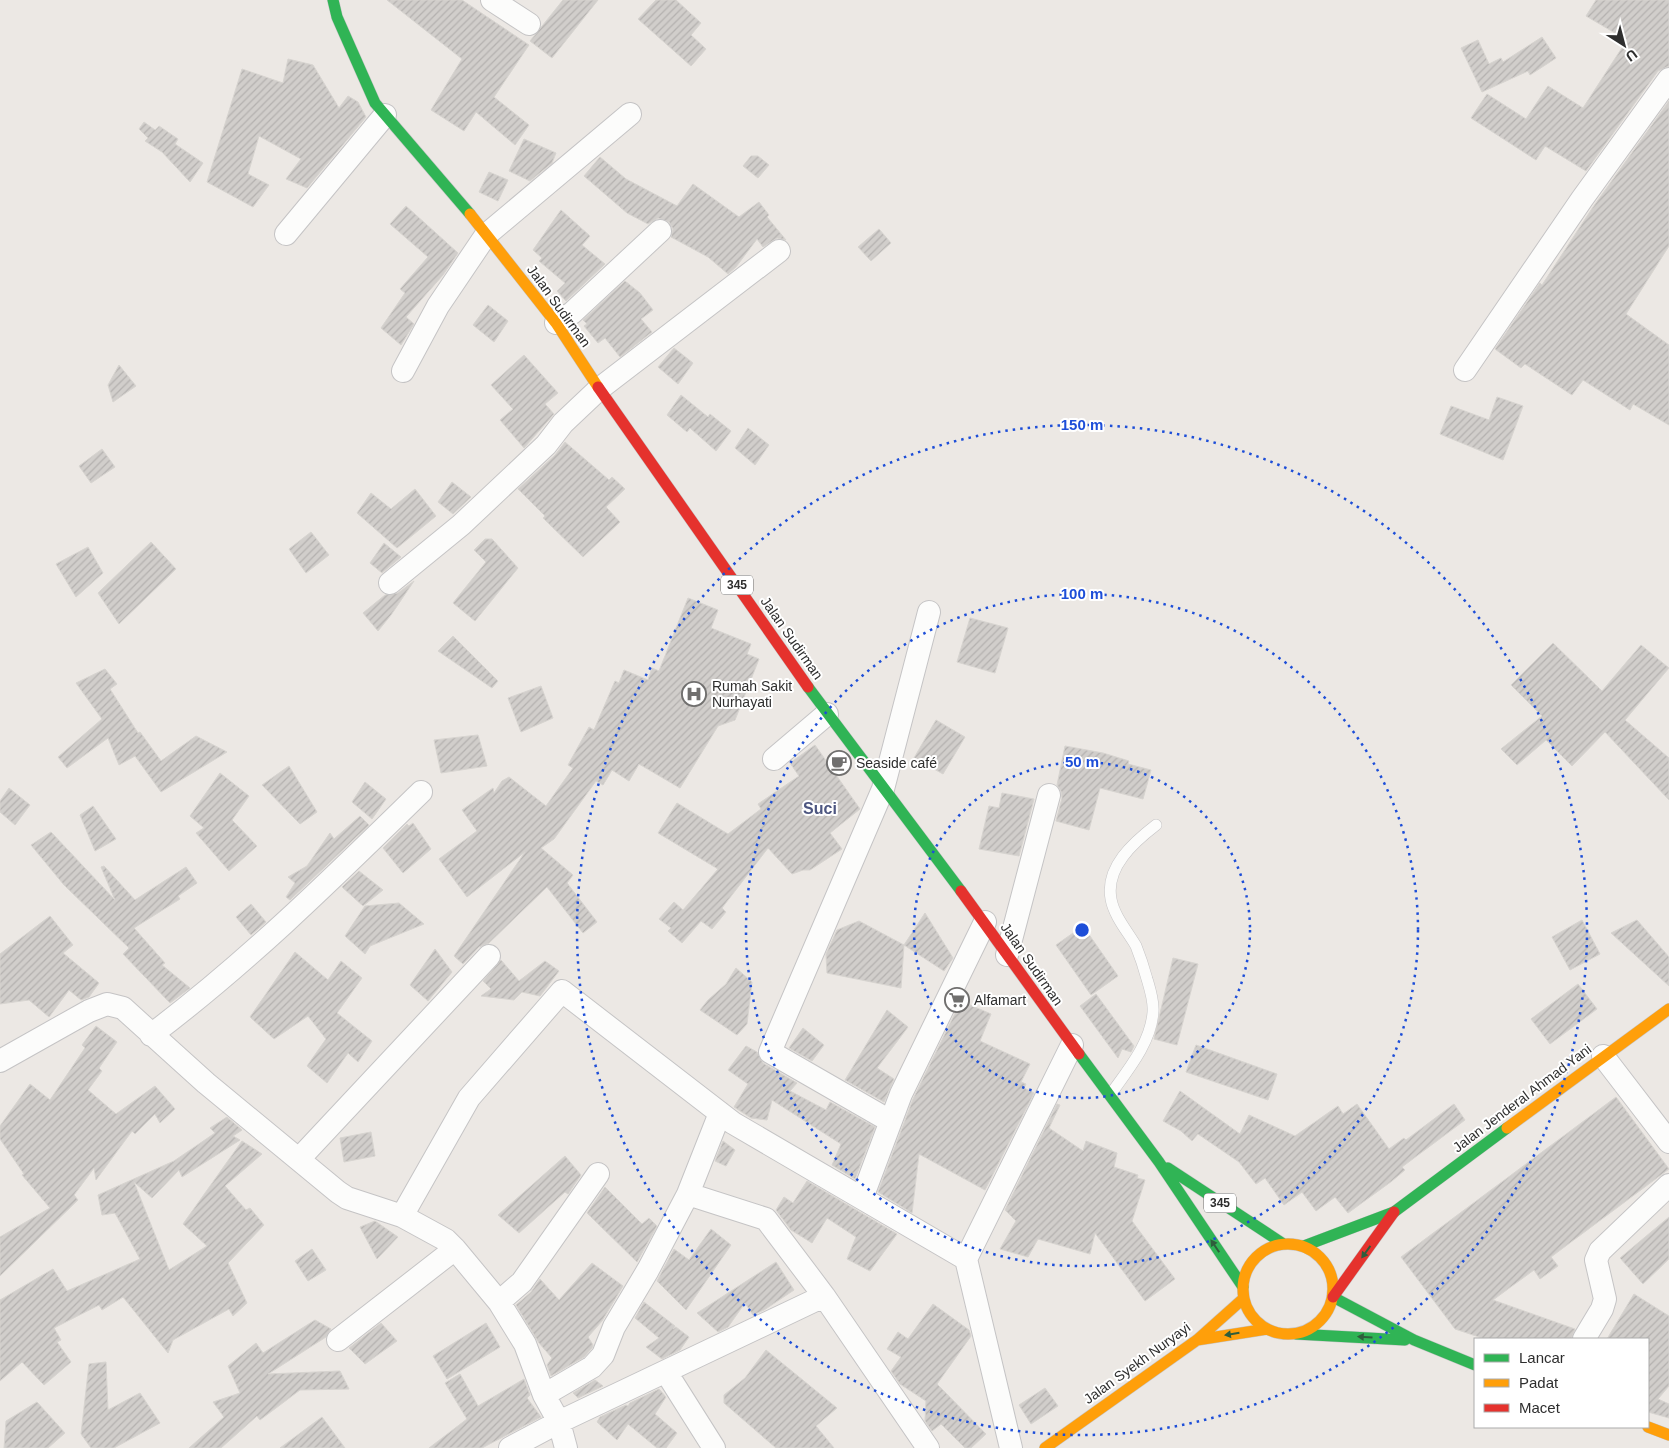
<svg xmlns="http://www.w3.org/2000/svg" width="1669" height="1448" viewBox="0 0 1669 1448" font-family="Arial,sans-serif">
	<defs>
		<pattern id="building-hatch" width="6" height="6" patternUnits="userSpaceOnUse" patternTransform="scale(1.25)"><rect width="6" height="6" fill="#d1cecb"/><path d="M-1 1l2-2M0 6l6-6M5 7l2-2" fill="none" stroke="#b4b1af"/></pattern>
	</defs>
	<rect width="100%" height="100%" fill="#ece8e4"/>
	<path fill="url(#building-hatch)" stroke="#d7d4d0" d="M387 0H462L529 45 494 97 529 125 515 145 476 112 464 131 431 110 462 59Z
		M563 0H598L552 58 530 41Z
		M656 0H676L701 23 691 35 706 49 691 66 638 19Z
		M1596 0H1669V66L1658 71 1586 171 1545 146 1536 160 1471 118 1487 94 1526 119 1548 86 1583 108 1627 40 1586 16Z
		M1542 37 1556 58 1530 75 1528 71 1482 92 1461 48 1478 40 1489 64 1501 58 1503 62Z
		M288 59 313 65 339 108 348 96 358 102 366 117 307 188 286 179 301 159 259 136 248 174 269 185 253 207 207 182 242 69 283 83Z
		M1669 101V246L1626 314 1669 345V425L1633 404 1630 410 1583 380 1572 395 1525 364 1521 368 1495 349 1540 283 1542 285 1593 207Z
		M144 122 155 130 159 126 178 139 175 144 203 163 190 182 162 152 145 141 148 138 139 129Z
		M524 139 556 153 552 163 530 181 509 171Z
		M751 156H758L769 165 758 178 743 166Z
		M600 157 626 179 677 206 693 184 739 217 759 202 769 215 767 217 786 240 777 238 763 247 757 239 736 267 728 274 708 257 671 237 673 229 669 222 658 218 648 224 627 213 584 176Z
		M489 172 508 180 498 201 479 192Z
		M406 206 458 253 443 275 406 317 414 324 401 345 381 328 405 293 400 289 428 257 390 224Z
		M561 210 590 236 582 245 605 264 566 301 557 291 565 283 539 261 542 258 533 250Z
		M879 229 891 243 871 261 858 247Z
		M625 281 640 293 653 310 641 319 652 332 620 357 605 338 598 343 584 326 587 324 583 320Z
		M488 305 508 321 494 342 473 325Z
		M674 348 693 363 678 384 658 367Z
		M524 355 558 393 545 404 554 414 524 448 500 420 513 409 491 385Z
		M119 365 136 386 113 402 108 385Z
		M681 395 708 417 710 414 731 431 716 451 690 428 687 432 667 415Z
		M1497 397 1523 406 1503 460 1440 434 1451 406 1489 420Z
		M748 428 769 445 755 465 735 448Z
		M565 442 609 480 612 477 625 489 606 507 620 522 583 557 543 518 545 516 518 489 555 455Z
		M102 449 115 467 91 483 79 466Z
		M452 482 471 497 453 514 438 502Z
		M415 489 436 516 397 548 357 513 371 493 391 509Z
		M311 532 329 555 306 573 289 549Z
		M485 539H492L518 568 475 621 453 603 486 562 474 550Z
		M151 542 176 569 119 624 98 593Z
		M384 543 401 557 382 573 370 563Z
		M88 547 103 573 76 597 56 564Z
		M414 581 391 615 378 631 363 613 385 595 398 593Z
		M688 598 718 610 711 628 751 644 747 654 759 659 735 720 718 726 680 788 639 764 629 781 612 770 603 785 596 781 554 839 541 848 573 875 567 883 597 922 583 933 547 887 489 943 479 947 463 964 454 956 525 852 467 897 439 859 477 831 462 810 493 788 494 793 502 781 509 777 546 806 573 768 568 765 589 727 594 730 615 681 619 683 624 670 648 680 652 668 659 671Z
		M970 618 1008 628 995 673 957 662Z
		M453 636 498 681 492 688 438 651Z
		M1553 643 1602 691 1641 645 1669 668 1625 720 1669 758V800L1605 732 1572 766 1546 740 1517 765 1501 749 1542 716 1511 685Z
		M105 669 117 684 110 689 138 733 140 732 161 761 196 736 227 752 161 792 135 756 119 765 108 738 67 768 58 757 102 719 76 683Z
		M541 686 553 718 521 732 508 698Z
		M936 720 965 737 943 774 914 758Z
		M478 735 487 766 441 773 434 740Z
		M815 745 860 809 830 833 842 849 810 870H803L792 874 768 848 722 908 726 912 712 929 701 921 682 943 668 931 671 928 659 919 674 902 683 910 718 869 658 833 677 803 728 834 761 809 758 804 799 776 790 763Z
		M1065 746 1103 753 1129 761 1128 764 1151 770 1143 799 1100 788 1089 830 1056 821 1062 798 1061 791 1057 785Z
		M289 766 317 812 300 824 262 785Z
		M220 773 249 796 232 820 257 846 229 871 196 833 204 828 190 816Z
		M365 782 386 799 372 819 352 802Z
		M9 788 30 805 15 825 0 812V801Z
		M1002 793 1034 799 1019 856 979 849 989 806 999 808Z
		M93 806 116 839 95 851 80 815Z
		M360 816 369 825 290 900 286 897 295 883 288 877 307 866 330 833 334 839Z
		M413 823 431 849 403 873 383 848 407 824 409 826Z
		M51 832 115 900 101 867 104 866 135 900 186 867 197 883 178 896 180 899 134 928 165 963 162 965 190 988 170 1003 123 954 129 948 64 885 31 845Z
		M359 871 383 890 363 906 342 887Z
		M399 903 424 924 370 946 365 954 345 936 365 906Z
		M251 904 266 922 251 935 236 917Z
		M925 913 953 958 944 971 904 945Z
		M50 916 73 945 63 953 99 983 89 997 81 1000 69 990 49 1017 29 1000 0 1004V954Z
		M1582 920 1600 954 1570 970 1552 937Z
		M1637 920 1669 957V986L1611 933Z
		M859 921 904 945 901 988 827 973 826 954 837 930Z
		M1083 926 1118 976 1091 995 1056 945Z
		M435 949 452 972 428 1001 410 985Z
		M295 952 328 980 341 961 362 978 337 1013 372 1041 358 1062 348 1053 327 1083 307 1066 326 1039 308 1016 274 1039 250 1017Z
		M1173 958 1198 964 1177 1045 1154 1039Z
		M501 960 519 981 545 961 559 971 540 996 522 992 514 1000 481 996 491 989 483 981Z
		M736 968 752 982 747 1024 737 1035 700 1010 708 1000 726 984Z
		M1578 984 1597 1009 1550 1044 1531 1019Z
		M1096 994 1134 1046 1131 1052 1122 1049 1118 1058 1080 1006Z
		M961 1001 991 1014 980 1041 1030 1064 1021 1082 1026 1084 1024 1088 1034 1093 985 1190 919 1154 912 1213 878 1192 913 1099Z
		M887 1010 908 1027 877 1068 894 1079 884 1102 845 1080Z
		M96 1026 117 1042 99 1068 102 1071 88 1090 116 1114 155 1086 175 1109 160 1123 155 1114 135 1134 132 1131 96 1180 94 1168 74 1195 78 1200 0 1276V1237L50 1208 22 1175 24 1174 0 1139V1126L30 1084 50 1100 85 1048 82 1045Z
		M803 1028 824 1045 812 1061 789 1048Z
		M1196 1045 1277 1074 1268 1100 1186 1072Z
		M746 1046 757 1052 763 1063 797 1083 790 1091 826 1110 830 1102 875 1127 855 1179 832 1165 841 1144 772 1100 767 1120 751 1118 734 1107 748 1084 728 1070Z
		M1180 1091 1240 1134 1249 1115 1295 1136 1338 1106 1343 1114 1357 1104 1389 1149 1404 1138 1406 1140 1454 1104 1465 1120 1402 1167 1405 1170 1392 1181 1348 1213 1335 1197 1316 1211 1302 1192 1284 1205 1265 1178 1256 1184 1239 1162 1198 1134 1192 1141 1181 1131 1163 1121Z
		M1616 1097 1669 1169 1551 1257 1558 1266 1540 1279 1534 1270 1493 1300 1575 1329 1571 1339H1485L1455 1329 1401 1257Z
		M1057 1104 1060 1105 1049 1128 1083 1151 1086 1141 1117 1153 1114 1167 1138 1175 1137 1178 1145 1180 1132 1221 1175 1279 1145 1301 1095 1233 1090 1254 1038 1239 1028 1257 1000 1249 1016 1221 1005 1210Z
		M227 1117 242 1130 233 1136 240 1140 182 1177 179 1170 152 1198 134 1182 169 1270 207 1246 183 1224 242 1141 262 1154 225 1186 246 1210 250 1208 264 1225 228 1263 247 1303 233 1316 229 1309 173 1340 168 1353 123 1297 102 1310 99 1305 54 1328 61 1340 57 1342 71 1362 44 1385 22 1362 0 1381V1300L53 1269 67 1291 140 1259 115 1213 102 1215 98 1195 174 1161 215 1133 210 1128Z
		M371 1132 375 1156 344 1162 340 1138Z
		M723 1141 735 1150 726 1166 715 1161Z
		M565 1156 581 1175 568 1194 565 1192 519 1233 498 1215Z
		M807 1181 897 1234 870 1271 847 1259 856 1237 827 1218 812 1243 791 1230 776 1210 784 1197 793 1203Z
		M605 1187 642 1224 649 1218 657 1226 637 1262 587 1213Z
		M1669 1217V1259L1643 1284 1620 1258Z
		M375 1221 398 1237 377 1259 360 1227Z
		M711 1229 731 1245 686 1310 657 1281 674 1249 689 1260Z
		M312 1249 326 1270 308 1281 295 1261Z
		M776 1262 794 1290 764 1310 753 1315 745 1303 728 1327 718 1332 697 1313Z
		M592 1263 623 1286 602 1321 588 1337 593 1345 592 1348 584 1357 551 1376 547 1365 552 1358 539 1343 516 1305 531 1292 540 1279 559 1300Z
		M1634 1294 1669 1316V1386L1658 1399 1669 1404V1418L1648 1412V1339H1607Z
		M644 1302 675 1326 673 1329 676 1327 689 1337 680 1350 662 1359 646 1347 659 1338 635 1318Z
		M933 1304 969 1330 971 1336 937 1384 986 1434 971 1448H965L941 1424 932 1431 925 1421 926 1401 900 1384 891 1371 901 1357 887 1349 898 1332 908 1339Z
		M315 1320 331 1329 326 1337 268 1374 340 1371 349 1389 300 1390 260 1420 257 1416 221 1448H189L224 1417 213 1402 240 1393 228 1366 256 1343 263 1353Z
		M381 1323 397 1341 365 1364 349 1348Z
		M486 1323 500 1347 447 1379 433 1356Z
		M766 1350 837 1408 816 1426 834 1448H776L724 1403V1395L745 1378Z
		M106 1362 108 1410 140 1393 160 1423 114 1448H91L81 1434 89 1364Z
		M460 1374 478 1406 524 1379 530 1395 527 1398 541 1417 482 1448H429L467 1419 445 1383Z
		M595 1380 603 1386 578 1398 573 1393Z
		M1045 1388 1058 1406 1031 1424 1019 1405Z
		M659 1389 666 1397 655 1414 677 1433 666 1448H657L628 1424 617 1440 597 1422 600 1417 626 1405 628 1406 630 1403Z
		M37 1402 65 1433 48 1448H4L6 1421Z
		M322 1417 345 1448H280Z"/>
	<g fill="none" stroke-linecap="round" stroke-linejoin="round">
		<defs>
			<path id="lane" d="M1110 1095C1127 1071 1151 1043 1153 1012 1154 1001 1150 989 1147 979 1144 968 1140 956 1136 946 1128 932 1114 916 1111 899 1105 867 1134 842 1156 825"/>
			<path id="street" d="M492 0 529 24
				M286 234 385 115
				M556 323 572 313 660 231
				M1465 370 1582 199 1669 79
				M403 371 438 306 486 235 630 114
				M390 583 461 525 546 445 563 423 599 389 779 251
				M774 759 827 714
				M1007 955 1049 795
				M151 1035C248 962 334 877 421 792
				M1603 1056 1669 1142
				M0 1061 89 1011 107 1004 123 1008 206 1083 338 1192 347 1198 402 1216 446 1240 455 1249 499 1302 525 1344 544 1395 559 1422 566 1448
				M890 1121 770 1052 883 789 929 612
				M299 1159 489 956
				M688 1194 766 1219 824 1296 928 1448
				M862 1198 901 1094 985 922
				M402 1216 469 1098 562 991 733 1123 966 1259
				M499 1302 522 1282 598 1174
				M1584 1339 1602 1309 1605 1299 1596 1260 1600 1251 1669 1185
				M338 1340 455 1249
				M666 1372 714 1448
				M544 1395 592 1367 603 1355 614 1327 648 1270 688 1194 720 1113
				M510 1448 559 1422 824 1296
				M1011 1448 966 1259 1072 1045"/>
			<path id="fast" d="M333 0 337 17 375 103 470 214
				M808 687 961 891
				M1079 1054 1159 1162 1243 1287
				M1168 1168 1282 1243
				M1304 1246 1394 1212 1507 1128
				M1333 1297 1414 1340 1475 1365
				M1296 1334 1405 1340"/>
			<path id="slow" d="M470 214 556 323 598 387
				M1507 1128 1669 1009
				M1243 1289a45 45 0 1 1 90 0a45 45 0 1 1-90 0Z
				M1197 1340 1267 1329
				M1648 1427 1669 1435
				M1045 1448 1197 1340 1244 1298"/>
			<path id="jam" d="M598 387 808 687
				M961 891 1079 1054
				M1333 1297 1394 1212"/>
		</defs>
		<use href="#lane" stroke="#c5c4c5" stroke-width="12"/>
		<use href="#street" stroke="#c5c4c5" stroke-width="24"/>
		<use href="#fast" stroke="#c5c4c5" stroke-width="12"/>
		<use href="#slow" stroke="#c5c4c5" stroke-width="12"/>
		<use href="#jam" stroke="#c5c4c5" stroke-width="12"/>
		<use href="#lane" stroke="#fcfcfb" stroke-width="11"/>
		<use href="#street" stroke="#fcfcfb" stroke-width="22"/>
		<use href="#fast" stroke="#30b455" stroke-width="11"/>
		<use href="#slow" stroke="#ff9f0a" stroke-width="11"/>
		<use href="#jam" stroke="#e5322d" stroke-width="11"/>
	</g>
	<defs><path id="oneway-solid" d="M-6-.8H1V-3.2L6.5 0L1 3.2V.8H-6Z" transform="scale(1.25)"/></defs>
	<g fill="#2f5d3c">
		<use href="#oneway-solid" transform="translate(1215 1246) rotate(-124)"/>
		<use href="#oneway-solid" transform="translate(1366 1252) rotate(126)"/>
		<use href="#oneway-solid" transform="translate(1232 1334) rotate(171)"/>
		<use href="#oneway-solid" transform="translate(1365 1337) rotate(-177)"/>
	</g>
	<g fill="none" stroke="#1d4ed8" stroke-width="2.5" stroke-dasharray="2.5 5">
		<circle cx="1082" cy="930" r="168"/>
		<circle cx="1082" cy="930" r="336"/>
		<circle cx="1082" cy="930" r="505"/>
	</g>
	<defs>
		<symbol id="hospital-ring" viewBox="-11 -11 22 22"><circle r="9.5" fill="#fff" stroke="#706f6e" stroke-width="1.5"/><path d="M-5-5h3v3.5h4V-5h3V5h-3V1.5h-4V5h-3Z" fill="#706f6e"/></symbol>
		<symbol id="cafe-ring" viewBox="-11 -11 22 22"><circle r="9.5" fill="#fff" stroke="#706f6e" stroke-width="1.5"/><path d="M-5.5-4.5H6V0H3Q3 3.5 0 3.5H-2.5Q-5.5 3.5-5.5 0ZM3-3.2v2h1.7v-2ZM-6 4.5H4V6H-6Z" fill="#706f6e"/></symbol>
		<symbol id="supermarket-ring" viewBox="-11 -11 22 22"><circle r="9.5" fill="#fff" stroke="#706f6e" stroke-width="1.5"/><path d="M-6-5.5h2.5l.6 2H6L4.5 2H-2.5L-4.4-4H-6ZM-1.5 3.2a1.3 1.3 0 1 0 .1 0ZM3 3.2a1.3 1.3 0 1 0 .1 0Z" fill="#706f6e"/></symbol>
	</defs>
	<g fill-rule="evenodd">
		<use href="#hospital-ring" x="680" y="680" width="28" height="28"/>
		<use href="#cafe-ring" x="825" y="749" width="28" height="28"/>
		<use href="#supermarket-ring" x="943" y="986" width="28" height="28"/>
	</g>
	<g text-anchor="middle" stroke-width="4" stroke-linejoin="round" paint-order="stroke">
		<g fill="#fff" stroke="#6d6d6d" stroke-width="1">
			<rect x="721" y="575.5" width="32" height="19" rx="4"/>
			<rect x="1204" y="1193.5" width="32" height="19" rx="4"/>
		</g>
		<g font-size="12" font-weight="bold" fill="#2e2e2e">
			<text x="737" y="589">345</text>
			<text x="1220" y="1207">345</text>
		</g>
		<g font-size="14" fill="#2e2e2e" stroke="#fff">
			<text transform="translate(559 306) rotate(54)" y="5">Jalan Sudirman</text>
			<text transform="translate(792 638) rotate(55)" y="5">Jalan Sudirman</text>
			<text transform="translate(1032 964) rotate(55)" y="5">Jalan Sudirman</text>
			<text transform="translate(1522 1098) rotate(-37)" y="5">Jalan Jenderal Ahmad Yani</text>
			<text transform="translate(1137 1363) rotate(-36)" y="5">Jalan Syekh Nuryayi</text>
		</g>
		<g font-size="14" fill="#2e2e2e" stroke="#fff" text-anchor="start">
			<text x="712" y="691">Rumah Sakit<tspan x="712" dy="16">Nurhayati</tspan></text>
			<text x="856" y="768">Seaside café</text>
			<text x="974" y="1005">Alfamart</text>
		</g>
		<g font-size="16" font-weight="bold" fill="#4d5680" stroke="#fff">
			<text x="820" y="814">Suci</text>
		</g>
	</g>
	<circle cx="1082" cy="930" r="8" fill="#1d4ed8" stroke="#fff" stroke-width="2.5"/>
	<g font-size="15" text-anchor="middle" font-weight="bold" fill="#1d4ed8" stroke="#fff" stroke-width="4" stroke-linejoin="round" paint-order="stroke">
		<text x="1082" y="430">150 m</text>
		<text x="1082" y="599">100 m</text>
		<text x="1082" y="767">50 m</text>
	</g>
	<rect x="1474" y="1338" width="175" height="90" fill="#ffffff" stroke="#ababab"/>
	<rect x="1484" y="1354" width="25" height="8" fill="#30b455" stroke="#ababab"/>
	<text x="1519" y="1363" font-size="15" fill="#2e2e2e">Lancar</text>
	<rect x="1484" y="1379" width="25" height="8" fill="#ff9f0a" stroke="#ababab"/>
	<text x="1519" y="1388" font-size="15" fill="#2e2e2e">Padat</text>
	<rect x="1484" y="1404" width="25" height="8" fill="#e5322d" stroke="#ababab"/>
	<text x="1519" y="1413" font-size="15" fill="#2e2e2e">Macet</text>
	<g transform="translate(1624 45) rotate(144)" stroke="#ffffff" stroke-width="4" paint-order="stroke">
	<path d="M0-4L9 19L0 12L-9 19Z" fill="#2e2e2e"/>
	<text y="-8" font-size="14" font-weight="bold" text-anchor="middle" fill="#2e2e2e">U</text>
	</g>
</svg>
